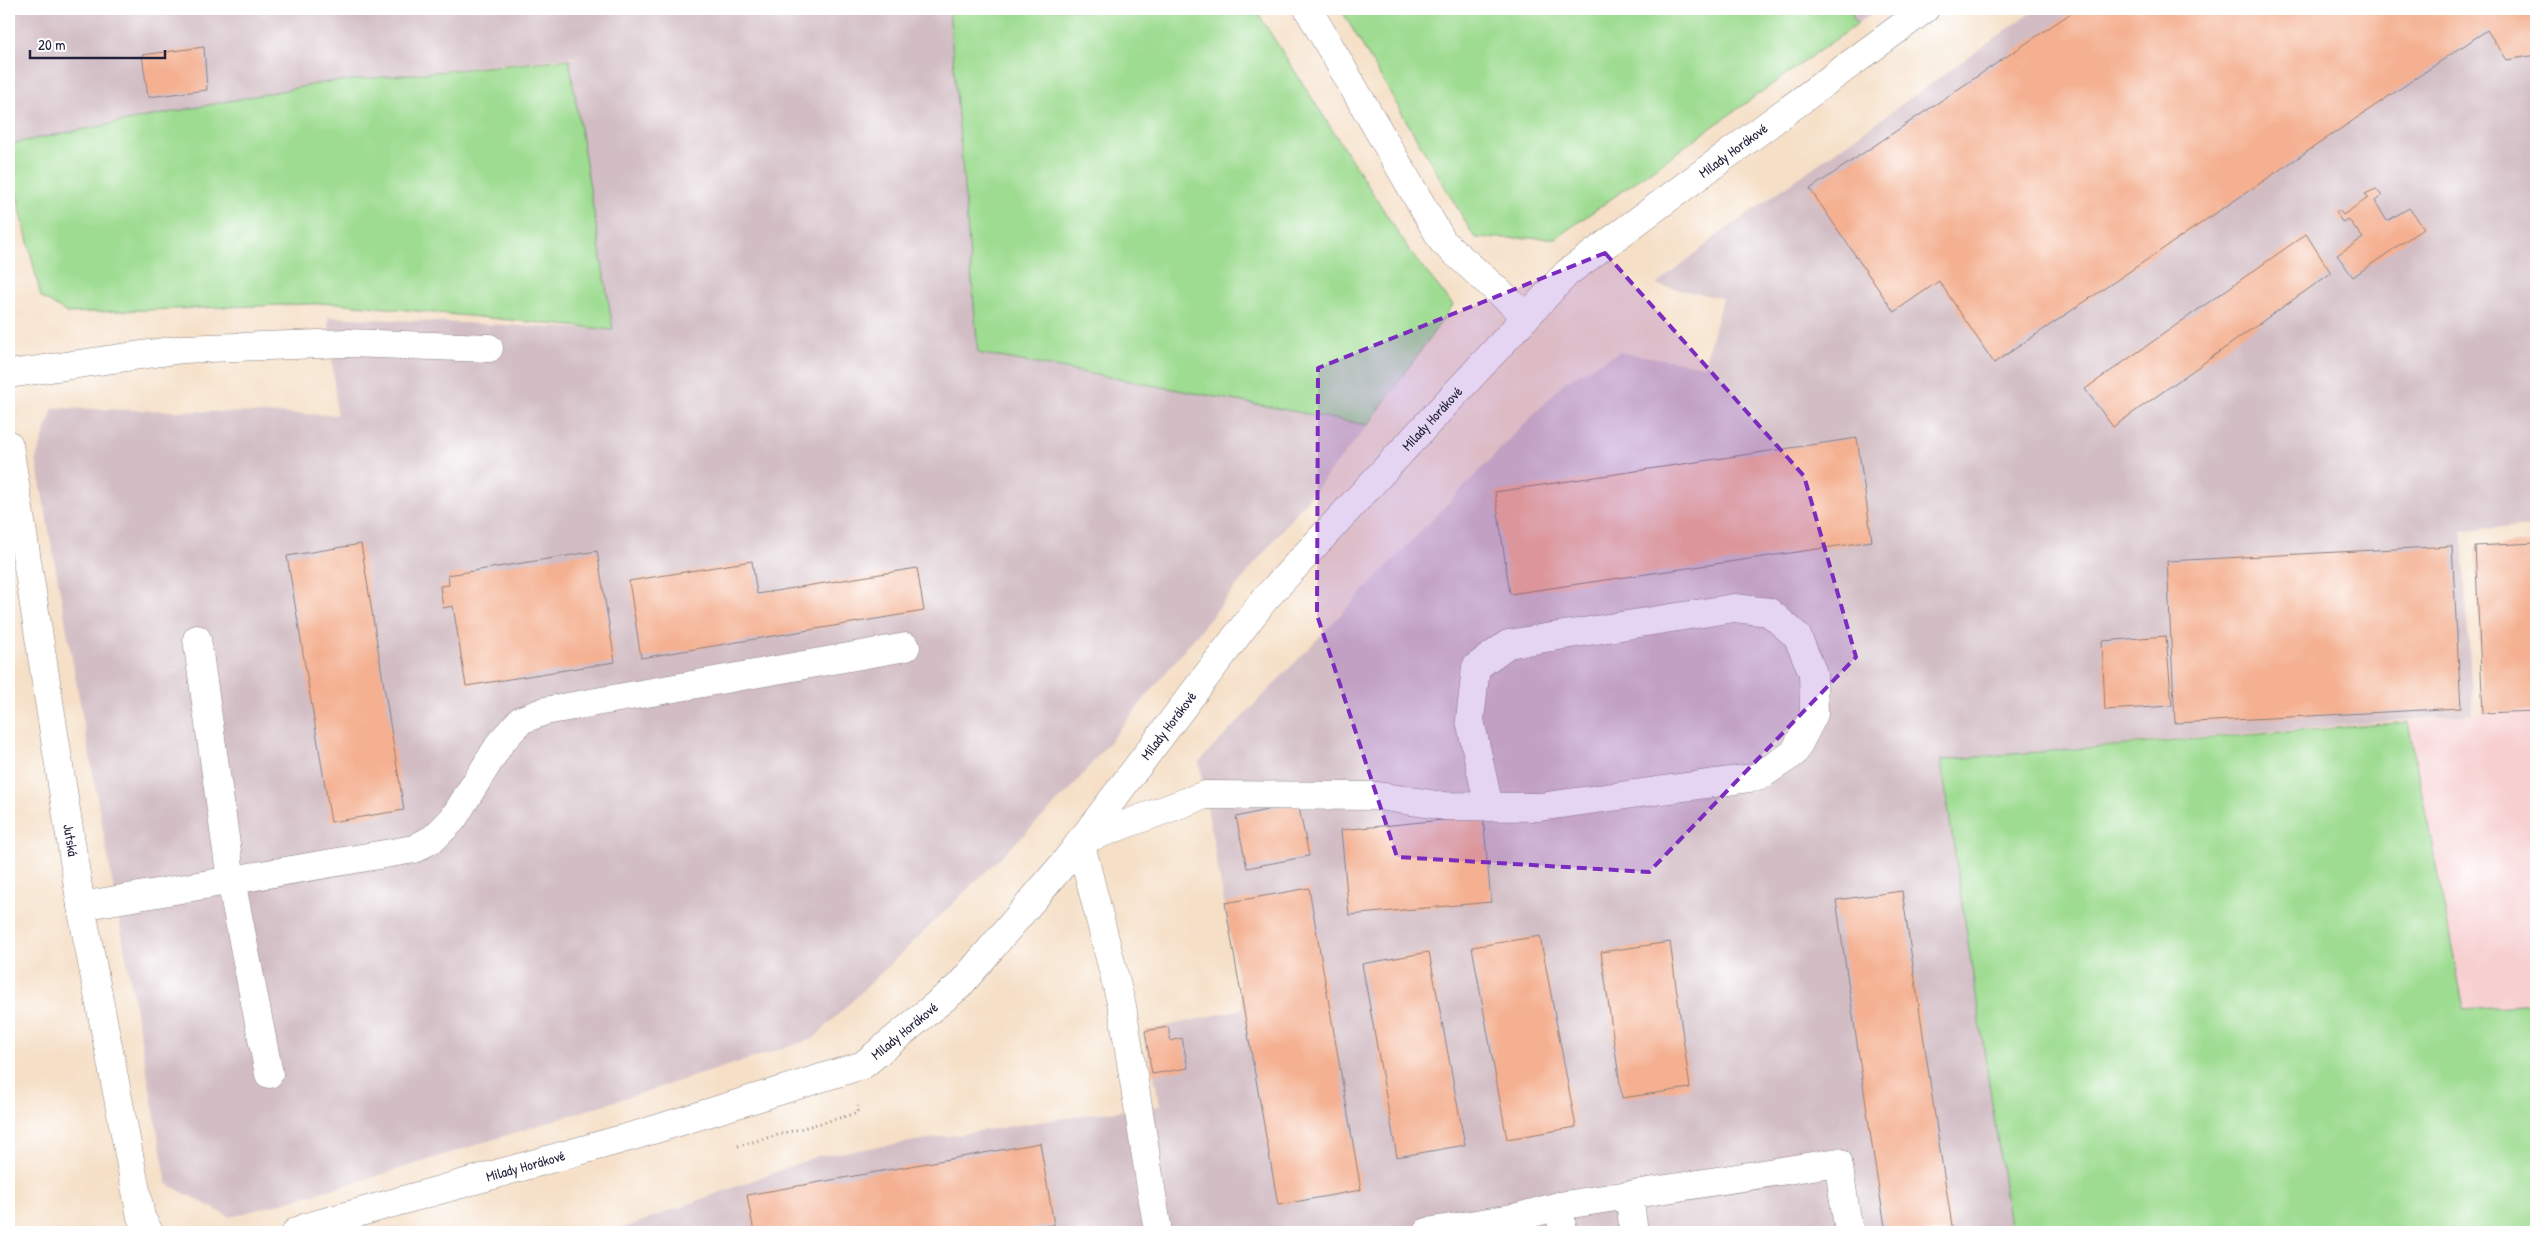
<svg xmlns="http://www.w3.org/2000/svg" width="2545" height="1241" viewBox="0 0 2545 1241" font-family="'Patrick Hand',sans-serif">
	<rect width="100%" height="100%" fill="#fff"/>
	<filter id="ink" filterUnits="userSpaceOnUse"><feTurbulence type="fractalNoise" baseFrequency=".02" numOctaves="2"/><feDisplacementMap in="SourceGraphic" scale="10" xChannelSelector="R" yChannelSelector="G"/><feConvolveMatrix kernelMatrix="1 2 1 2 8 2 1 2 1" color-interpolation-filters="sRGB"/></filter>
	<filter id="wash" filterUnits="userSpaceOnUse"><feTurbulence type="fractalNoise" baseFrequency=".0096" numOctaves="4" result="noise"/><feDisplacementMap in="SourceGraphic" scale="20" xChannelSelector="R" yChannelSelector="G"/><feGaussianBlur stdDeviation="1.12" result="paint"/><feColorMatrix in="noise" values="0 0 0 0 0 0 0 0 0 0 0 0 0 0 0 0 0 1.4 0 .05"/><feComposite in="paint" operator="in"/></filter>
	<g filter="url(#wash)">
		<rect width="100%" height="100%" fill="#f5dfc6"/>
		<path fill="#f7cfd0" d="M2536 711V1004L2464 1010 2408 722 2473 714Z"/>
		<path fill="#d2bdc5" d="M9 9H949L978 353 1368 425 1070 790 813 1039 361 1181 230 1217 167 1184 36 459 53 408 337 415 328 317 613 330 569 59 583 56 321 83 9 144Z
			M1849 9H1878L1857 24Z
			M2036 9H2536V526L2462 530 2473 714 1941 760 2011 1232H613L818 1156 1092 1114 1160 1106 1145 1031 1243 1009 1199 762 1566 381 1619 352 1704 366 1722 298 1656 285 1718 235Z"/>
		<path fill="#9edc91" stroke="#607f66" d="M949 9H1255L1411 253 1453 305 1368 425 978 353Z
			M1341 9H1849L1857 24 1556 238H1475Z
			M569 59 613 330 335 303 67 313 41 297 9 162V144L321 83Z
			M2408 722 2464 1009 2536 1004V1232H2011L1941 760Z"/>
		<g id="blocks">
			<path fill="#f4b091" d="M2077 9H2536V55L2507 60 2487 30 1994 363 1939 281 1894 312 1810 189Z
				M204 47 207 90 148 97 142 55Z
				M2376 189 2382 196 2375 201 2387 221 2409 208 2424 228 2353 277 2337 255 2363 238 2348 219 2342 222 2336 212 2339 210 2343 215 2368 198 2365 194Z
				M2306 234 2331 273 2113 427 2085 389Z
				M1857 438 1872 541 1510 594 1495 492Z
				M2536 543V711L2483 713 2475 546Z
				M361 544 404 810 331 822 287 556Z
				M2452 546 2461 708 2175 723 2167 561Z
				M597 551 615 662 466 686 453 606 443 608 440 586 449 585 448 575Z
				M752 561 757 594 917 568 924 611 641 658 629 581Z
				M2166 636 2172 706 2105 710 2102 641Z
				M1298 803 1309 856 1247 868 1236 817Z
				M1483 816 1491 902 1349 915 1341 830Z
				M1309 888 1361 1190 1278 1205 1225 903Z
				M1902 891 1940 1150 1953 1232H1886L1874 1159 1836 900Z
				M1540 936 1576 1127 1507 1139 1472 947Z
				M1670 942 1690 1088 1622 1098 1601 952Z
				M1429 952 1465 1145 1397 1157 1362 964Z
				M1168 1027 1171 1041 1182 1038 1188 1068 1152 1074 1145 1031Z
				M1040 1143 1054 1225 1014 1232H754L747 1195Z"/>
		</g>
	</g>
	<g filter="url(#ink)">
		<use href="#blocks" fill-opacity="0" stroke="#8c8080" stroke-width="1"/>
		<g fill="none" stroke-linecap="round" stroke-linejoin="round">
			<defs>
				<g id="service">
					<path d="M1308 9 1443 242 1526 316"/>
					<path d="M9 374 183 349 347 343 489 348"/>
					<path id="s1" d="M9 445 81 906 141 1217 149 1232"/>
					<path d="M197 639 231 880 269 1074"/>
					<path d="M81 906 414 849 434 838 453 819 501 742 521 720 545 711 906 647"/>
					<path d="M1629 1195 1634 1232"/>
					<path d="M1559 1206 1838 1162 1849 1232"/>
					<path d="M1158 1232 1122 1006 1080 841 1205 795 1378 796 1444 806 1539 807 1758 777 1794 753 1814 714 1813 673 1797 636 1769 612 1734 608 1508 644 1476 667 1470 720 1489 807"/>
					<path d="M1427 1232 1518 1217 1559 1206 1563 1232"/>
				</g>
				<g id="tertiary">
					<path id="s2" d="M296 1232 307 1227 640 1134 863 1065 959 986 1065 862 1264 600 1567 273 1925 9"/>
				</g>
			</defs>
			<use href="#service" stroke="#8c8080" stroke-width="29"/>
			<use href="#tertiary" stroke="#8c8080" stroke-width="29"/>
			<path stroke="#8c8080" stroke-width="3" stroke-dasharray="1 4" stroke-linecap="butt" d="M738 1146 857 1113 858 1106"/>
			<use href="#service" stroke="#fff" stroke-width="28"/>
			<use href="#tertiary" stroke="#fff" stroke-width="28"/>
		</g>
	</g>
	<path fill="#7b2cbf" fill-opacity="0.2" stroke="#7b2cbf" stroke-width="4" stroke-dasharray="10 6" stroke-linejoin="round" d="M1605 253 1804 476 1856 657 1649 872 1397 857 1317 615 1318 368Z"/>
	<g text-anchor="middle" stroke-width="4" stroke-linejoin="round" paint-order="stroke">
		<g font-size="14" fill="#22223b" stroke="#fff">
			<text dy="5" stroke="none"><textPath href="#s2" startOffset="1860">Milady Horákové</textPath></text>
			<text dy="5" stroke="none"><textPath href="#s2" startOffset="1455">Milady Horákové</textPath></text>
			<text dy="5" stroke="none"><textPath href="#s2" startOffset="1050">Milady Horákové</textPath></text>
			<text dy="5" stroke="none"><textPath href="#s1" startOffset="400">Jutská</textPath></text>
			<text dy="5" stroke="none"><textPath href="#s2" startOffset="645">Milady Horákové</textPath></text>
			<text dy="5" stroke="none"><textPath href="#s2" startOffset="239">Milady Horákové</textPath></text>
		</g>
	</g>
	<rect width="2545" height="1241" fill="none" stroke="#fff" stroke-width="30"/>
	<path d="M30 50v8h135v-8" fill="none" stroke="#22223b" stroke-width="2.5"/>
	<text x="38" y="50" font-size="15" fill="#22223b" stroke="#ffffff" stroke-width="4" paint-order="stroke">20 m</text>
</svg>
